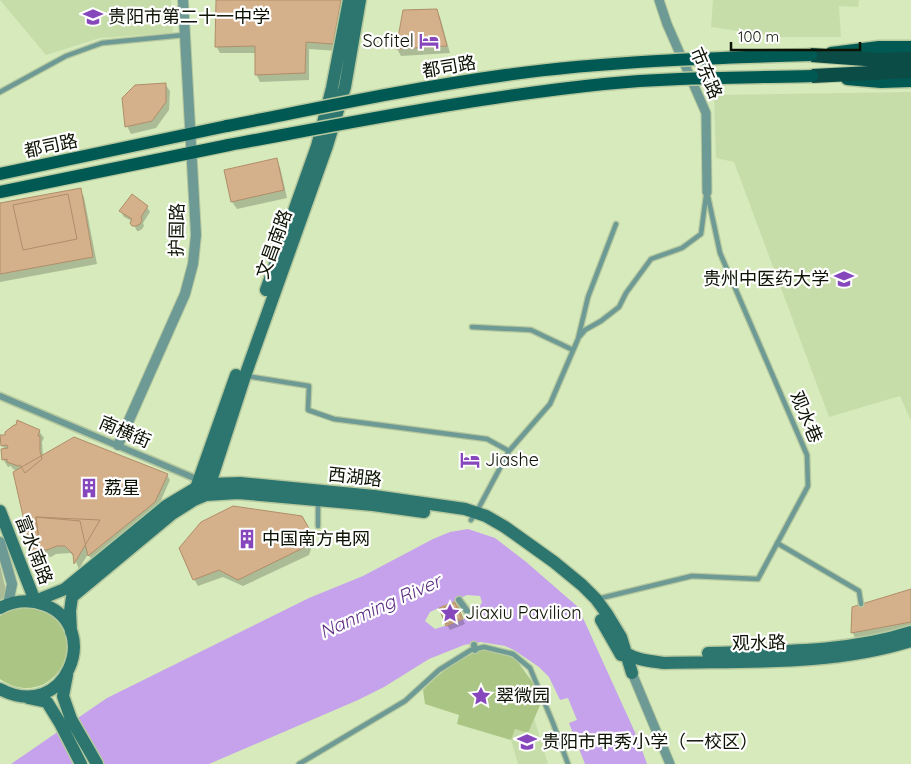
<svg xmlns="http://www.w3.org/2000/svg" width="911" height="764" viewBox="0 0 911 764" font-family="Quicksand,'Noto Sans SC',sans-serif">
	<rect width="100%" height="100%" fill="#d6eabb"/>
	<path fill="#c7dda9" d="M0 0H171L173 33 100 38 46 55Z
		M713 0H859L858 7 839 6 841 37H780L711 27Z
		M911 92V421L900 396 829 417 734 162 716 158 714 95Z
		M534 718 548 764H518L511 740 515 729 528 733Z"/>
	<path fill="#aac584" d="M30 606C102 625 56 717 0 679V616L16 607Z
		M483 649 515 658 533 683 541 703 528 733 515 729 511 740 457 724 459 715 425 704 423 690C441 671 459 659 483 649Z"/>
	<path fill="#c5a2eb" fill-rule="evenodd" d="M468 529 495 538 525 561 578 607 638 739 647 764H585L569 723 577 720 568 698 560 700 549 677 539 667 514 650 505 646 481 642 464 645 429 659 384 687 358 700 209 764H11L107 698 309 598 363 576 433 539 450 532ZM467 595 480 596 482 602C475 618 452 624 435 629L425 621 430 612Z"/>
	<path fill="#0003" d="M217 0H346L337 51 309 49V80L260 82 256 74V53H220L216 46Z
		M436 10 440 17 450 53 401 56 397 49 404 11Z
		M165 84 170 91 169 110 156 128 131 134 127 126Z
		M276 160 280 167 287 198 237 209 232 202 225 171Z
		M80 190 84 197 97 264 0 282V204Z
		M147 207 150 212 143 223 144 226 142 229 139 231H137L132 221 124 217 121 212Z
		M39 431 44 438 42 442 43 456 167 475 170 480 158 507 92 560 88 554 79 569 73 555 70 553 56 554 51 557 45 556 42 550V554L35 556 32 550 18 471 13 469 11 466 8 467 3 459 5 450 2 445Z
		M301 517 314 540 309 555 243 586 223 577 198 586 194 579Z
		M0 565 6 590 4 603 0 610Z
		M911 590V630L856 639 852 632Z
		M458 608 465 624 450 630 447 625Z"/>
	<path fill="#d4b08b" stroke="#b18e6a" d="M216 0H341L333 44 306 42 305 73 255 75V46L215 47Z
		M437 9 447 46 396 49 403 10Z
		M166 83V102L152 121 125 127 122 98 135 85Z
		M277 158 284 190 231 202 224 170Z
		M81 188 93 257 0 274V203Z
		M68 194 77 239 23 250 13 205Z
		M132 194 148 206 141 217 142 220 140 224 136 226H132L130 223 132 219 119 211Z
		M17 420 40 430 38 436H40V451L42 459 25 473 20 465 18 466 7 462V459L2 460 1 449 8 448 7 445 1 446 0 435H5V432L14 425H16Z
		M74 437 168 474 155 502 88 556 80 521 36 517 40 549 31 551 13 472Z
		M233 506 302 516 311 532 305 547 238 580 219 570 193 580 179 548 201 522Z
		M36 517 100 520 74 564 73 554 65 546H57L47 550 40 549Z
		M911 589V622L851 633 852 607Z
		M456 601 463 619 446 626 439 608Z
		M455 603 461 618 447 624 441 609Z"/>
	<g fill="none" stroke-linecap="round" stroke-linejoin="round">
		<defs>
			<path id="service" d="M0 92 66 56 102 43 184 35
				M472 327 531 330 573 350
				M580 336 585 330 601 321 619 307 626 293 651 259 682 248 701 234 706 196
				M246 376 309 386 308 410 334 419 487 439 509 451
				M318 502V526
				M471 520 476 513 509 451 550 404 578 339 588 297 616 224
				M777 543 859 591 861 604
				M597 599 692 576 758 579 808 486 807 455 720 253 707 192
				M299 764 405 701 439 670 471 650 484 647 513 654 530 668 553 723 568 764"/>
			<path id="pedestrian" d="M0 396 199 480
				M459 600 467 611
				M474 645 475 650"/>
			<path id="minor" d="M659 0 667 24 706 113 707 192
				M632 673 670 764"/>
			<path id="tertiary" d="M118 445 185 294 193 264 196 235 183 0
				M0 542 12 584 8 604"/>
			<path id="secondary" d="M266 290 317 146 332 88 349 0
				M196 488 236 375
				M208 490 245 376 327 146 345 87 360 0
				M0 511 35 601 65 589 166 506 196 488 210 484 240 483 374 496 465 509 486 516 505 527 554 562 582 585 596 599 607 614 621 637 632 673
				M0 608C15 600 29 599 45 605 103 627 66 724 0 689
				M601 620 621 655
				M71 632 70 611 72 597 172 514 194 500 206 495 238 493 373 505 424 512
				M621 649C632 660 650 661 664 663 746 661 832 666 911 641
				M708 653C776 651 846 653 911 632
				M67 675 63 696 71 719 97 764
				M28 698 47 702 60 723 81 764"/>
			<path id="primary" d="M831 53 879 47H911
				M847 79 881 82 911 81
				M0 174 227 126
				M0 192 229 145"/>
			<path id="trunk" d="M811 55 879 60 911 59
				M812 76 911 71"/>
		</defs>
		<use href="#service" stroke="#b6c89e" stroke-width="7"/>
		<use href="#pedestrian" stroke="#b6c89e" stroke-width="9"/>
		<use href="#minor" stroke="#b6c89e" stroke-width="11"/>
		<use href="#tertiary" stroke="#b6c89e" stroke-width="12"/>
		<use href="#secondary" stroke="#b6c89e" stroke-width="15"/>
		<use href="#primary" stroke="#b6c89e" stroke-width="15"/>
		<use href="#trunk" stroke="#b6c89e" stroke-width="16"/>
		<use href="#service" stroke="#6d9a94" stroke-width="4.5"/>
		<use href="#pedestrian" stroke="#6d9a94" stroke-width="6"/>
		<use href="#minor" stroke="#6d9a94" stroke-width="9"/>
		<use href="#tertiary" stroke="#6d9a94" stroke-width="10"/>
		<use href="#secondary" stroke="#2c766f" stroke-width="12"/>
		<use href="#primary" stroke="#005a53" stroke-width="12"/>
		<use href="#trunk" stroke="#0c4c46" stroke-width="14"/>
		<defs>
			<path id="primary-bridge" d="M227 126C319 108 412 88 506 75 607 61 709 58 811 55
				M229 145C353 122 478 97 604 84 673 77 743 78 812 76"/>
		</defs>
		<use href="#primary-bridge" stroke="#b6c89e" stroke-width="15" stroke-linecap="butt"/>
		<use href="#primary-bridge" stroke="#005a53" stroke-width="12"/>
	</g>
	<defs>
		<symbol id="school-bare" viewBox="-9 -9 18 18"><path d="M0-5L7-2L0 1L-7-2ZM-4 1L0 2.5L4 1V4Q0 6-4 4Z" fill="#8747bc" stroke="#fff" stroke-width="2.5" paint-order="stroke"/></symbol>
		<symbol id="hotel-bare" viewBox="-9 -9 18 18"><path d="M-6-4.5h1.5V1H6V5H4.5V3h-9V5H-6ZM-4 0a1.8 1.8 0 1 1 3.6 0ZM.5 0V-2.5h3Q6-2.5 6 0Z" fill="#8747bc" stroke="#fff" stroke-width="2.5" paint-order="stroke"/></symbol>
		<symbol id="university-bare" viewBox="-9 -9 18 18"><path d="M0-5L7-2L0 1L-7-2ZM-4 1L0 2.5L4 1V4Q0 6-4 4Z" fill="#8747bc" stroke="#fff" stroke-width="2.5" paint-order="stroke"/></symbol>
		<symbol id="building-bare" viewBox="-9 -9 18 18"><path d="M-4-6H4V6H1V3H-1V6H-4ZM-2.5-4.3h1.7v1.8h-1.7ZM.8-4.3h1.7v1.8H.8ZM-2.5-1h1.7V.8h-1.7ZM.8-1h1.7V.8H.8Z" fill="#8747bc" stroke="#fff" stroke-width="2.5" paint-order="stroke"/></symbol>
		<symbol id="sight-bare" viewBox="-9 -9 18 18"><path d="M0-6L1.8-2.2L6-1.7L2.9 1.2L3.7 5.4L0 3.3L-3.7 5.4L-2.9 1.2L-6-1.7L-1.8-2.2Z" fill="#8747bc" stroke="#fff" stroke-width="2.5" paint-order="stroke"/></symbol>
	</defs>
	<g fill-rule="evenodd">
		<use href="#school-bare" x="79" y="3" width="28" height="28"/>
		<use href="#hotel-bare" x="415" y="27" width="28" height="28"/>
		<use href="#university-bare" x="830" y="265" width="28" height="28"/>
		<use href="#hotel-bare" x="456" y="446" width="28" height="28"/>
		<use href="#building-bare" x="75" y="474" width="28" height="28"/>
		<use href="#building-bare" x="233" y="525" width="28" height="28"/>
		<use href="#sight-bare" x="436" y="599" width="28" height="28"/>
		<use href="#sight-bare" x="467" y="682" width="28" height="28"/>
		<use href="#school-bare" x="513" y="728" width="28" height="28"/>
	</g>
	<g text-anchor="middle" stroke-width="4.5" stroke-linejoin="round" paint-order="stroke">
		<g font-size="18" fill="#0d1304" stroke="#fff" text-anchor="start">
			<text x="108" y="23">贵阳市第二十一中学</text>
			<text x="414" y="47" text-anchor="end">Sofitel</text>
			<text x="829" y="285" text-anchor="end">贵州中医药大学</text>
			<text x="485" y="466">Jiashe</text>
			<text x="104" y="494">荔星</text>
			<text x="262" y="545">中国南方电网</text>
			<text x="465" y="619">Jiaxiu Pavilion</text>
			<text x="496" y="702">翠微园</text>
			<text x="542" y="748">贵阳市甲秀小学（一校区）</text>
		</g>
		<g font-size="18" fill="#0d1304" stroke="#fff">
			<text transform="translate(449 67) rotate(-10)" y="6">都司路</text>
			<text transform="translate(706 73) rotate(67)" y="6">市东路</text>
			<text transform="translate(51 146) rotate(-12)" y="6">都司路</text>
			<text transform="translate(177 230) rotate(-89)" y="6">护国路</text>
			<text transform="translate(274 244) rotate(-70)" y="6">文昌南路</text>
			<text transform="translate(806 417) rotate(67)" y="6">观水巷</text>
			<text transform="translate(125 432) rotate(23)" y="6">南横街</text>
			<text transform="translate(355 477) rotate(6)" y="6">西湖路</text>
			<text transform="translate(34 550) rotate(69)" y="6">富水南路</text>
			<text transform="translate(759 643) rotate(-1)" y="6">观水路</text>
		</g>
		<g font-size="19" font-style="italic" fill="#5e3085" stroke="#fff">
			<text transform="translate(380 606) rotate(-24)" y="7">Nanming River</text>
		</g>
	</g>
	<path d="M731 42v8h129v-8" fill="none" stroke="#0d1304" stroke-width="2.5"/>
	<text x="738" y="42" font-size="15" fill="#0d1304" stroke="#ffffff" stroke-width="4" paint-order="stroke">100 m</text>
</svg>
